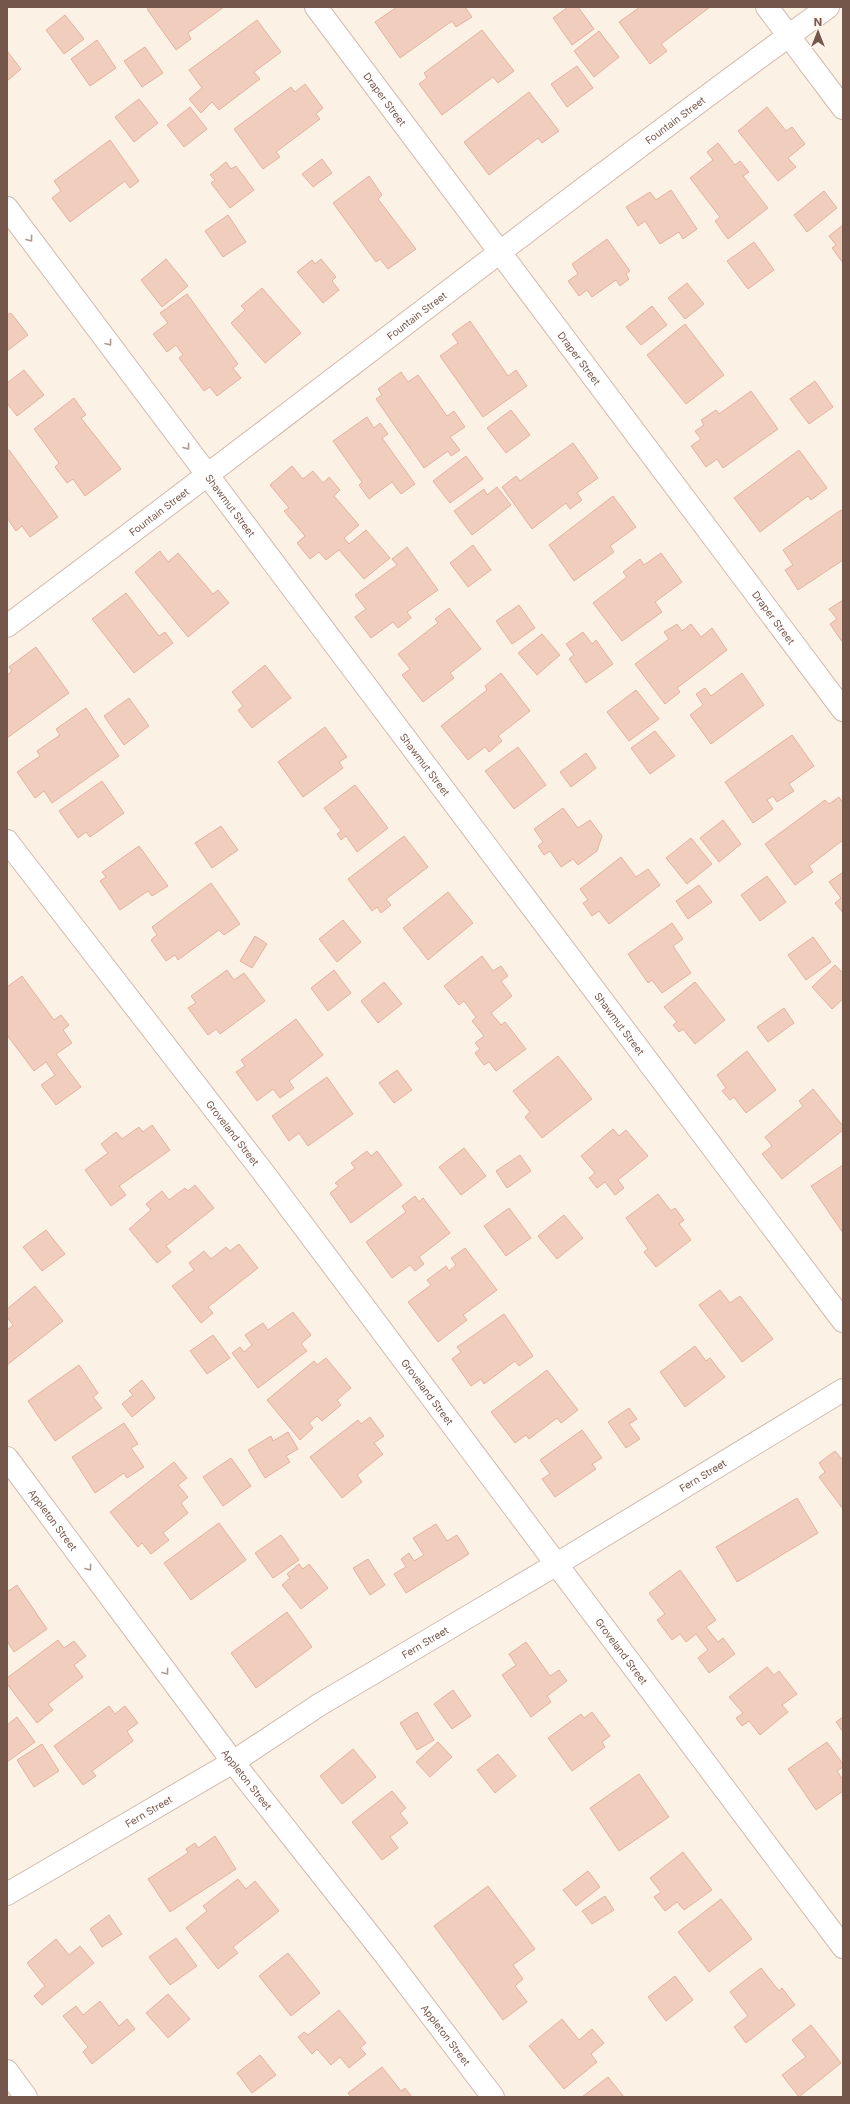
<svg xmlns="http://www.w3.org/2000/svg" width="850" height="2104" viewBox="0 0 850 2104" font-family="Inter,sans-serif">
	<rect width="100%" height="100%" fill="#fcf1e5"/>
	<path fill="#f1cdbd" stroke="#e4b29e" d="M149 7H224L188 33 191 39 176 50 147 9Z
		M397 7H465L472 17 456 27 452 21 400 58 375 22Z
		M568 7H578L594 29 572 45 553 18Z
		M640 7H710L661 44 667 51 650 64 619 22Z
		M65 15 84 39 64 54 46 30Z
		M257 20 281 52 254 72 260 79 219 110 212 102 201 113 189 99 202 88 189 70Z
		M482 30 514 71 498 83 493 77 442 115 419 84 427 78 424 73Z
		M599 31 619 57 594 77 574 51Z
		M97 40 116 68 90 86 71 59Z
		M145 47 163 73 142 87 124 61Z
		M7 51 21 69 7 81Z
		M577 66 593 88 567 107 551 84Z
		M305 84 323 108 316 114 320 119 276 152 280 157 263 169 234 129 291 87 295 92Z
		M529 92 559 131 542 143 538 138 489 175 464 142Z
		M139 99 158 123 134 142 115 117Z
		M190 107 207 129 184 147 167 125Z
		M767 107 786 131 792 127 805 144 788 158 796 167 778 181 738 131Z
		M110 140 139 181 130 188 125 181 70 222 52 198 61 191 54 181Z
		M718 143 735 165 740 161 749 172 743 176 768 208 728 239 715 221 720 217 690 178 713 160 707 152Z
		M322 159 332 173 313 187 302 174Z
		M226 162 231 169 236 166 254 190 230 208 211 183 215 180 210 175Z
		M369 176 382 195 378 199 416 249 388 269 380 259 376 262 333 203Z
		M671 190 697 229 683 239 679 232 660 244 645 221 638 226 626 207 650 192 656 200Z
		M824 191 837 208 807 232 794 215Z
		M228 215 246 242 223 257 205 231Z
		M843 225V263L832 248 836 245 829 236Z
		M607 239 630 271 626 274 629 279 620 286 616 280 592 297 587 290 579 296 568 281 578 274 572 264Z
		M754 242 774 270 748 289 727 261Z
		M166 259 188 286 162 307 141 280Z
		M321 259 336 277 332 281 339 290 323 303 297 272 312 260 315 264Z
		M687 283 704 304 685 319 668 298Z
		M262 288 301 333 265 363 231 323 245 310 241 306Z
		M187 294 238 364 233 368 241 378 217 396 210 387 204 391 179 358 183 355 176 345 167 352 153 334 168 323 160 313Z
		M652 306 667 325 641 345 626 327Z
		M11 313 28 335 7 351V315Z
		M470 321 508 376 516 370 527 386 483 417 440 356 458 343 452 334Z
		M685 324 724 375 686 404 647 355Z
		M24 370 44 395 17 416 7 403V383Z
		M401 372 408 382 418 375 447 416 454 411 465 427 450 437 460 450 451 456 448 451 424 468 376 399 382 395 378 389Z
		M815 381 833 407 809 424 790 399Z
		M751 391 778 429 723 468 717 459 706 467 691 446 701 439 695 431 704 425 701 420 716 410 719 414Z
		M74 398 86 415 81 418 121 469 85 496 73 479 67 483 55 467 59 463 34 429Z
		M511 410 530 435 506 453 487 428Z
		M367 417 374 428 380 423 388 434 382 438 415 484 401 494 392 482 369 499 359 485 362 482 333 441Z
		M573 443 598 478 577 493 582 500 570 509 566 503 532 529 502 487 516 476 520 481Z
		M9 450 58 517 30 537 22 526 16 531 7 518V451Z
		M799 450 827 488 811 500 808 496 760 532 734 498Z
		M466 456 483 479 450 503 433 481Z
		M292 466 303 479 313 471 323 483 329 477 340 490 334 496 359 525 344 538 349 544 366 530 390 558 364 579 339 550 326 560 319 552 310 559 297 543 305 536 284 511 289 508 270 485Z
		M497 487 511 505 472 535 454 511 484 489 487 495Z
		M613 496 636 527 610 546 614 552 574 581 549 545Z
		M841 510 843 513V560L798 590 785 570 793 565 783 550Z
		M473 545 491 570 468 587 450 563Z
		M407 547 438 590 407 612 411 618 398 628 393 622 371 638 355 617 366 609 355 595 397 565 392 559Z
		M160 551 168 562 178 553 213 594 218 590 229 603 188 637 135 572Z
		M661 553 682 582 655 602 662 612 622 641 593 603 627 577 623 572 640 559 644 565Z
		M126 593 159 636 165 632 173 643 134 673 92 619Z
		M843 600V643L830 624 837 619 829 609Z
		M519 605 535 628 512 644 496 621Z
		M449 608 481 649 450 673 454 678 423 702 402 675 410 669 398 654 438 623 435 619Z
		M677 624 682 631 691 624 701 637 712 628 727 650 677 688 680 692 665 704 635 664 669 639 664 632Z
		M583 632 592 644 596 640 613 664 586 683 569 659 574 655 566 644Z
		M542 634 560 655 537 675 518 653Z
		M36 647 69 693 7 738V675L12 671 9 667Z
		M265 665 291 698 252 728 238 710 243 706 232 692Z
		M501 673 530 711 498 736 502 741 489 752 485 747 468 760 441 726 487 690 485 686Z
		M742 673 764 705 711 744 690 715 703 705 696 694 705 688 711 696Z
		M636 690 659 719 629 741 607 712Z
		M129 698 149 726 124 745 104 716Z
		M86 708 119 756 52 803 44 791 35 798 17 772 40 756 37 751 60 735 56 729Z
		M325 727 347 757 339 762 343 768 303 797 278 762Z
		M655 731 675 756 650 774 631 748Z
		M792 735 814 766 789 784 794 791 777 802 773 796 767 800 773 809 753 823 725 782Z
		M518 747 546 785 514 809 485 771Z
		M586 753 596 768 571 787 560 772Z
		M102 781 124 813 90 837 86 832 78 838 59 811Z
		M355 785 388 828 357 852 346 836 341 840 337 834 341 831 324 808Z
		M839 797 843 803V840L809 866 813 872 795 885 765 844 825 800 829 804Z
		M563 808 578 828 590 820 602 836 597 851 578 865 573 859 561 867 550 851 544 855 538 846 543 842 534 829Z
		M723 820 741 844 719 862 700 838Z
		M221 826 238 850 212 868 195 843Z
		M404 836 428 867 386 899 391 905 381 913 377 907 372 911 348 879Z
		M691 838 712 864 687 884 666 858Z
		M139 846 168 886 152 896 148 891 120 910 100 881 106 877 102 872Z
		M621 857 636 877 648 869 660 885 609 924 599 911 592 916 583 903 588 900 580 889Z
		M843 872V913L835 903 841 898 829 882Z
		M767 876 786 902 760 921 741 895Z
		M211 883 240 924 224 935 219 930 178 960 175 955 166 961 151 940 157 935 152 927Z
		M699 885 712 902 688 919 676 901Z
		M448 892 473 923 428 960 403 928Z
		M343 920 361 942 337 962 319 939Z
		M672 923 683 939 673 946 691 973 662 993 652 980 648 983 628 954Z
		M255 936 267 944 252 968 240 961Z
		M813 937 831 962 806 980 788 955Z
		M482 956 493 971 501 966 508 976 501 981 512 996 491 1013 501 1025 505 1022 526 1049 496 1071 489 1062 484 1065 475 1053 480 1049 475 1043 484 1036 472 1021 476 1017 464 1001 459 1005 444 986Z
		M835 965 843 973V999L832 1009 812 987Z
		M227 970 234 980 244 973 265 1001 220 1034 216 1029 208 1035 188 1008 196 1003 191 996Z
		M334 970 351 993 328 1011 311 988Z
		M22 976 54 1020 61 1015 69 1025 63 1030 72 1043 56 1054 81 1087 56 1105 41 1085 55 1075 46 1062 34 1071 7 1035V987Z
		M384 982 402 1004 378 1023 361 1001Z
		M695 982 725 1020 695 1044 683 1029 679 1032 673 1025 677 1022 664 1007Z
		M784 1008 794 1023 768 1042 757 1027Z
		M296 1019 323 1055 289 1081 294 1088 280 1098 273 1089 257 1101 236 1072 245 1066 241 1060Z
		M747 1051 776 1090 746 1113 734 1097 730 1100 722 1091 726 1088 717 1075Z
		M558 1056 592 1099 542 1138 525 1117 530 1112 513 1091Z
		M397 1070 412 1090 394 1103 379 1083Z
		M327 1077 353 1114 308 1146 299 1133 289 1141 272 1116Z
		M813 1089 843 1126V1130L782 1179 762 1154 772 1146 765 1137 803 1106 799 1101Z
		M152 1125 170 1150 119 1186 126 1195 111 1206 85 1170 108 1153 101 1144 116 1132 122 1139 139 1127 143 1132Z
		M613 1129 619 1136 626 1130 648 1156 618 1180 624 1188 615 1195 605 1182 597 1188 589 1178 595 1173 581 1156Z
		M464 1148 486 1176 461 1195 439 1167Z
		M367 1151 371 1156 377 1151 402 1185 351 1223 330 1193 339 1186 335 1183 355 1168 351 1163Z
		M520 1155 531 1171 507 1188 496 1171Z
		M843 1165V1233L811 1186Z
		M195 1185 214 1208 166 1246 171 1252 157 1263 129 1229 151 1210 146 1204 162 1191 169 1200 185 1188 188 1191Z
		M658 1194 671 1211 675 1208 684 1220 679 1224 691 1240 656 1267 644 1252 648 1249 626 1218Z
		M415 1196 419 1202 423 1198 450 1233 419 1257 424 1264 415 1271 410 1265 392 1278 366 1242 406 1212 402 1206Z
		M509 1208 531 1238 506 1256 484 1226Z
		M564 1215 583 1238 557 1259 538 1236Z
		M46 1230 65 1254 42 1271 23 1247Z
		M239 1244 258 1268 208 1307 213 1313 201 1323 172 1286 194 1270 189 1263 204 1251 211 1259 226 1247 230 1251Z
		M465 1248 497 1290 463 1315 467 1320 438 1342 408 1302 431 1285 427 1280 446 1266 449 1271 456 1265 451 1258Z
		M35 1286 63 1321 7 1365V1330L13 1325 7 1317V1309Z
		M720 1290 730 1303 740 1296 773 1339 742 1362 699 1305Z
		M293 1312 311 1335 301 1344 307 1351 258 1388 232 1353 240 1347 244 1352 252 1345 245 1335 263 1323 268 1330Z
		M504 1314 533 1356 519 1366 515 1361 484 1384 481 1379 471 1386 452 1359 461 1352 457 1347Z
		M213 1335 230 1358 207 1374 190 1351Z
		M695 1346 706 1361 710 1358 725 1377 685 1407 660 1372Z
		M326 1358 351 1388 337 1400 341 1405 322 1421 317 1416 309 1423 313 1428 300 1440 267 1400 314 1361 317 1365Z
		M79 1365 98 1393 93 1397 102 1408 55 1441 28 1401Z
		M547 1370 578 1410 561 1423 557 1418 529 1439 526 1435 515 1443 491 1412Z
		M142 1380 155 1398 132 1417 122 1404 133 1395 129 1391Z
		M629 1408 637 1419 629 1424 640 1439 626 1448 608 1422Z
		M370 1417 384 1436 374 1443 383 1454 357 1475 362 1482 342 1498 310 1457 358 1420 361 1424Z
		M124 1423 138 1444 131 1448 144 1467 127 1478 124 1473 95 1493 72 1457Z
		M582 1430 602 1458 592 1464 596 1469 555 1497 542 1479 550 1474 540 1460Z
		M288 1432 298 1449 286 1456 290 1462 265 1478 248 1450 271 1436 273 1441Z
		M835 1451 842 1459 843 1458V1509L819 1477 825 1472 819 1463Z
		M231 1458 251 1486 223 1506 203 1477Z
		M174 1462 187 1478 178 1485 188 1497 181 1503 188 1513 163 1533 169 1540 151 1554 142 1543 138 1547 110 1512Z
		M797 1498 818 1533 737 1582 716 1547Z
		M219 1523 246 1560 191 1600 164 1563Z
		M436 1524 447 1541 457 1535 469 1554 406 1593 394 1574 406 1567 401 1559 409 1553 414 1561 424 1555 413 1538Z
		M281 1535 299 1560 273 1578 255 1553Z
		M368 1559 385 1585 370 1595 353 1568Z
		M299 1564 303 1569 309 1564 328 1588 301 1609 282 1585 290 1578 287 1574Z
		M680 1570 716 1620 706 1627 718 1642 723 1638 735 1654 709 1673 698 1658 708 1650 696 1634 686 1642 680 1634 672 1640 657 1620 665 1614 649 1593Z
		M17 1585 47 1629 14 1652 7 1641V1592Z
		M287 1612 312 1647 256 1688 231 1653Z
		M58 1640 64 1648 74 1641 86 1656 74 1665 83 1677 48 1704 53 1710 37 1723 7 1684V1678Z
		M526 1642 550 1676 559 1670 567 1681 547 1696 551 1702 531 1717 502 1675 516 1665 509 1654Z
		M767 1667 774 1675 779 1671 797 1694 782 1705 788 1712 760 1735 749 1721 742 1726 736 1718 743 1713 729 1697Z
		M453 1690 471 1716 452 1729 434 1704Z
		M109 1706 115 1714 125 1706 138 1723 127 1731 133 1741 92 1771 96 1776 83 1785 54 1746Z
		M417 1712 434 1740 417 1750 400 1723Z
		M592 1712 610 1736 602 1742 605 1747 572 1771 548 1738 581 1714 584 1718Z
		M17 1717 35 1742 7 1762V1725Z
		M843 1717V1732L836 1722Z
		M438 1742 452 1757 430 1777 416 1762Z
		M827 1742 843 1764V1767L837 1771 843 1780V1791L816 1810 788 1769Z
		M42 1744 59 1771 34 1787 17 1760Z
		M353 1749 376 1777 342 1804 320 1776Z
		M498 1754 516 1776 495 1793 477 1770Z
		M639 1774 669 1817 619 1851 590 1808Z
		M392 1791 406 1808 400 1813 408 1823 390 1837 398 1848 382 1860 352 1822Z
		M215 1836 236 1869 170 1912 148 1879 188 1853 186 1849 195 1843 198 1848Z
		M683 1852 712 1890 684 1910 677 1902 665 1911 654 1897 661 1892 650 1878Z
		M588 1871 600 1887 576 1906 563 1890Z
		M238 1879 246 1889 255 1881 279 1911 233 1947 238 1953 218 1969 186 1928 207 1911 203 1906Z
		M488 1886 535 1949 513 1965 523 1979 515 1986 527 2002 503 2020 434 1926Z
		M605 1896 614 1910 592 1924 582 1911Z
		M721 1899 752 1939 709 1972 678 1932Z
		M109 1915 122 1934 102 1947 90 1929Z
		M176 1938 197 1966 170 1985 149 1957Z
		M56 1939 69 1955 80 1946 94 1963 42 2005 34 1996 45 1986 27 1963Z
		M288 1953 320 1993 291 2016 259 1976Z
		M761 1968 779 1991 782 1988 795 2005 746 2043 734 2027 748 2016 730 1992Z
		M675 1976 693 2000 666 2021 648 1997Z
		M168 1994 190 2019 168 2038 146 2013Z
		M100 2001 119 2026 127 2019 135 2029 92 2064 83 2052 88 2047 63 2016 76 2006 83 2015Z
		M339 2010 366 2043 360 2048 366 2054 349 2068 340 2057 331 2065 317 2049 312 2054 298 2037 304 2032 308 2035Z
		M562 2019 579 2040 592 2029 604 2043 591 2054 597 2062 564 2089 529 2046Z
		M811 2025 841 2063 799 2097 782 2075 806 2057 792 2040Z
		M260 2055 276 2075 252 2093 237 2073Z
		M382 2067 401 2091 405 2088 412 2097H351L348 2093Z
		M608 2077 624 2097H582Z"/>
	<g fill="none" stroke-linecap="round" stroke-linejoin="round">
		<defs>
			<g id="street">
				<path id="s1" d="M316 7 843 710"/>
				<path id="s2" d="M7 208 843 1321"/>
				<path id="s3" d="M7 841 263 1172 843 1947"/>
				<path id="s4" d="M7 1458 233 1762 383 1952 493 2097"/>
				<path id="s5" d="M7 1894 233 1762 319 1705 557 1564 843 1390"/>
				<path d="M7 2071 26 2097"/>
			</g>
			<g id="secondary">
				<path d="M767 7 843 108"/>
				<path id="s6" d="M7 626C282 421 551 209 828 7"/>
			</g>
		</defs>
		<use href="#street" stroke="#d0baae" stroke-width="24"/>
		<use href="#secondary" stroke="#d3b9ac" stroke-width="24"/>
		<use href="#street" stroke="#fff" stroke-width="22"/>
		<use href="#secondary" stroke="#fff" stroke-width="22"/>
	</g>
	<defs><path id="oneway-chevron" d="M-2-3.5L2.5 0L-2 3.5" fill="none" stroke-width="1.6" stroke-linecap="round" stroke-linejoin="round"/></defs>
	<g stroke="#ac9a92">
		<use href="#oneway-chevron" transform="translate(30 239) rotate(53)"/>
		<use href="#oneway-chevron" transform="translate(109 343) rotate(53)"/>
		<use href="#oneway-chevron" transform="translate(187 447) rotate(53)"/>
		<use href="#oneway-chevron" transform="translate(89 1568) rotate(53)"/>
		<use href="#oneway-chevron" transform="translate(166 1672) rotate(53)"/>
	</g>
	<g text-anchor="middle" stroke-width="3" stroke-linejoin="round" paint-order="stroke">
		<g font-size="10" fill="#75564a" stroke="#fff5ec">
			<text dy="4" stroke="none"><textPath href="#s1" startOffset="115">Draper Street</textPath></text>
			<text dy="4" stroke="none"><textPath href="#s6" startOffset="838">Fountain Street</textPath></text>
			<text dy="4" stroke="none"><textPath href="#s6" startOffset="514">Fountain Street</textPath></text>
			<text dy="4" stroke="none"><textPath href="#s1" startOffset="439">Draper Street</textPath></text>
			<text dy="4" stroke="none"><textPath href="#s2" startOffset="372">Shawmut Street</textPath></text>
			<text dy="4" stroke="none"><textPath href="#s6" startOffset="190">Fountain Street</textPath></text>
			<text dy="4" stroke="none"><textPath href="#s1" startOffset="763">Draper Street</textPath></text>
			<text dy="4" stroke="none"><textPath href="#s2" startOffset="696">Shawmut Street</textPath></text>
			<text dy="4" stroke="none"><textPath href="#s2" startOffset="1020">Shawmut Street</textPath></text>
			<text dy="4" stroke="none"><textPath href="#s3" startOffset="369">Groveland Street</textPath></text>
			<text dy="4" stroke="none"><textPath href="#s3" startOffset="693">Groveland Street</textPath></text>
			<text dy="4" stroke="none"><textPath href="#s5" startOffset="812">Fern Street</textPath></text>
			<text dy="4" stroke="none"><textPath href="#s4" startOffset="77">Appleton Street</textPath></text>
			<text dy="4" stroke="none"><textPath href="#s5" startOffset="488">Fern Street</textPath></text>
			<text dy="4" stroke="none"><textPath href="#s3" startOffset="1017">Groveland Street</textPath></text>
			<text dy="4" stroke="none"><textPath href="#s4" startOffset="401">Appleton Street</textPath></text>
			<text dy="4" stroke="none"><textPath href="#s5" startOffset="164">Fern Street</textPath></text>
			<text dy="4" stroke="none"><textPath href="#s4" startOffset="725">Appleton Street</textPath></text>
		</g>
	</g>
	<rect width="850" height="2104" fill="none" stroke="#75564a" stroke-width="16"/>
	<g transform="translate(818 32)" stroke="#fff5ec" stroke-width="3" paint-order="stroke">
	<path d="M0-3L7 15L0 10L-7 15Z" fill="#75564a"/>
	<text y="-6" font-size="11" font-weight="bold" text-anchor="middle" fill="#75564a">N</text>
	</g>
</svg>
